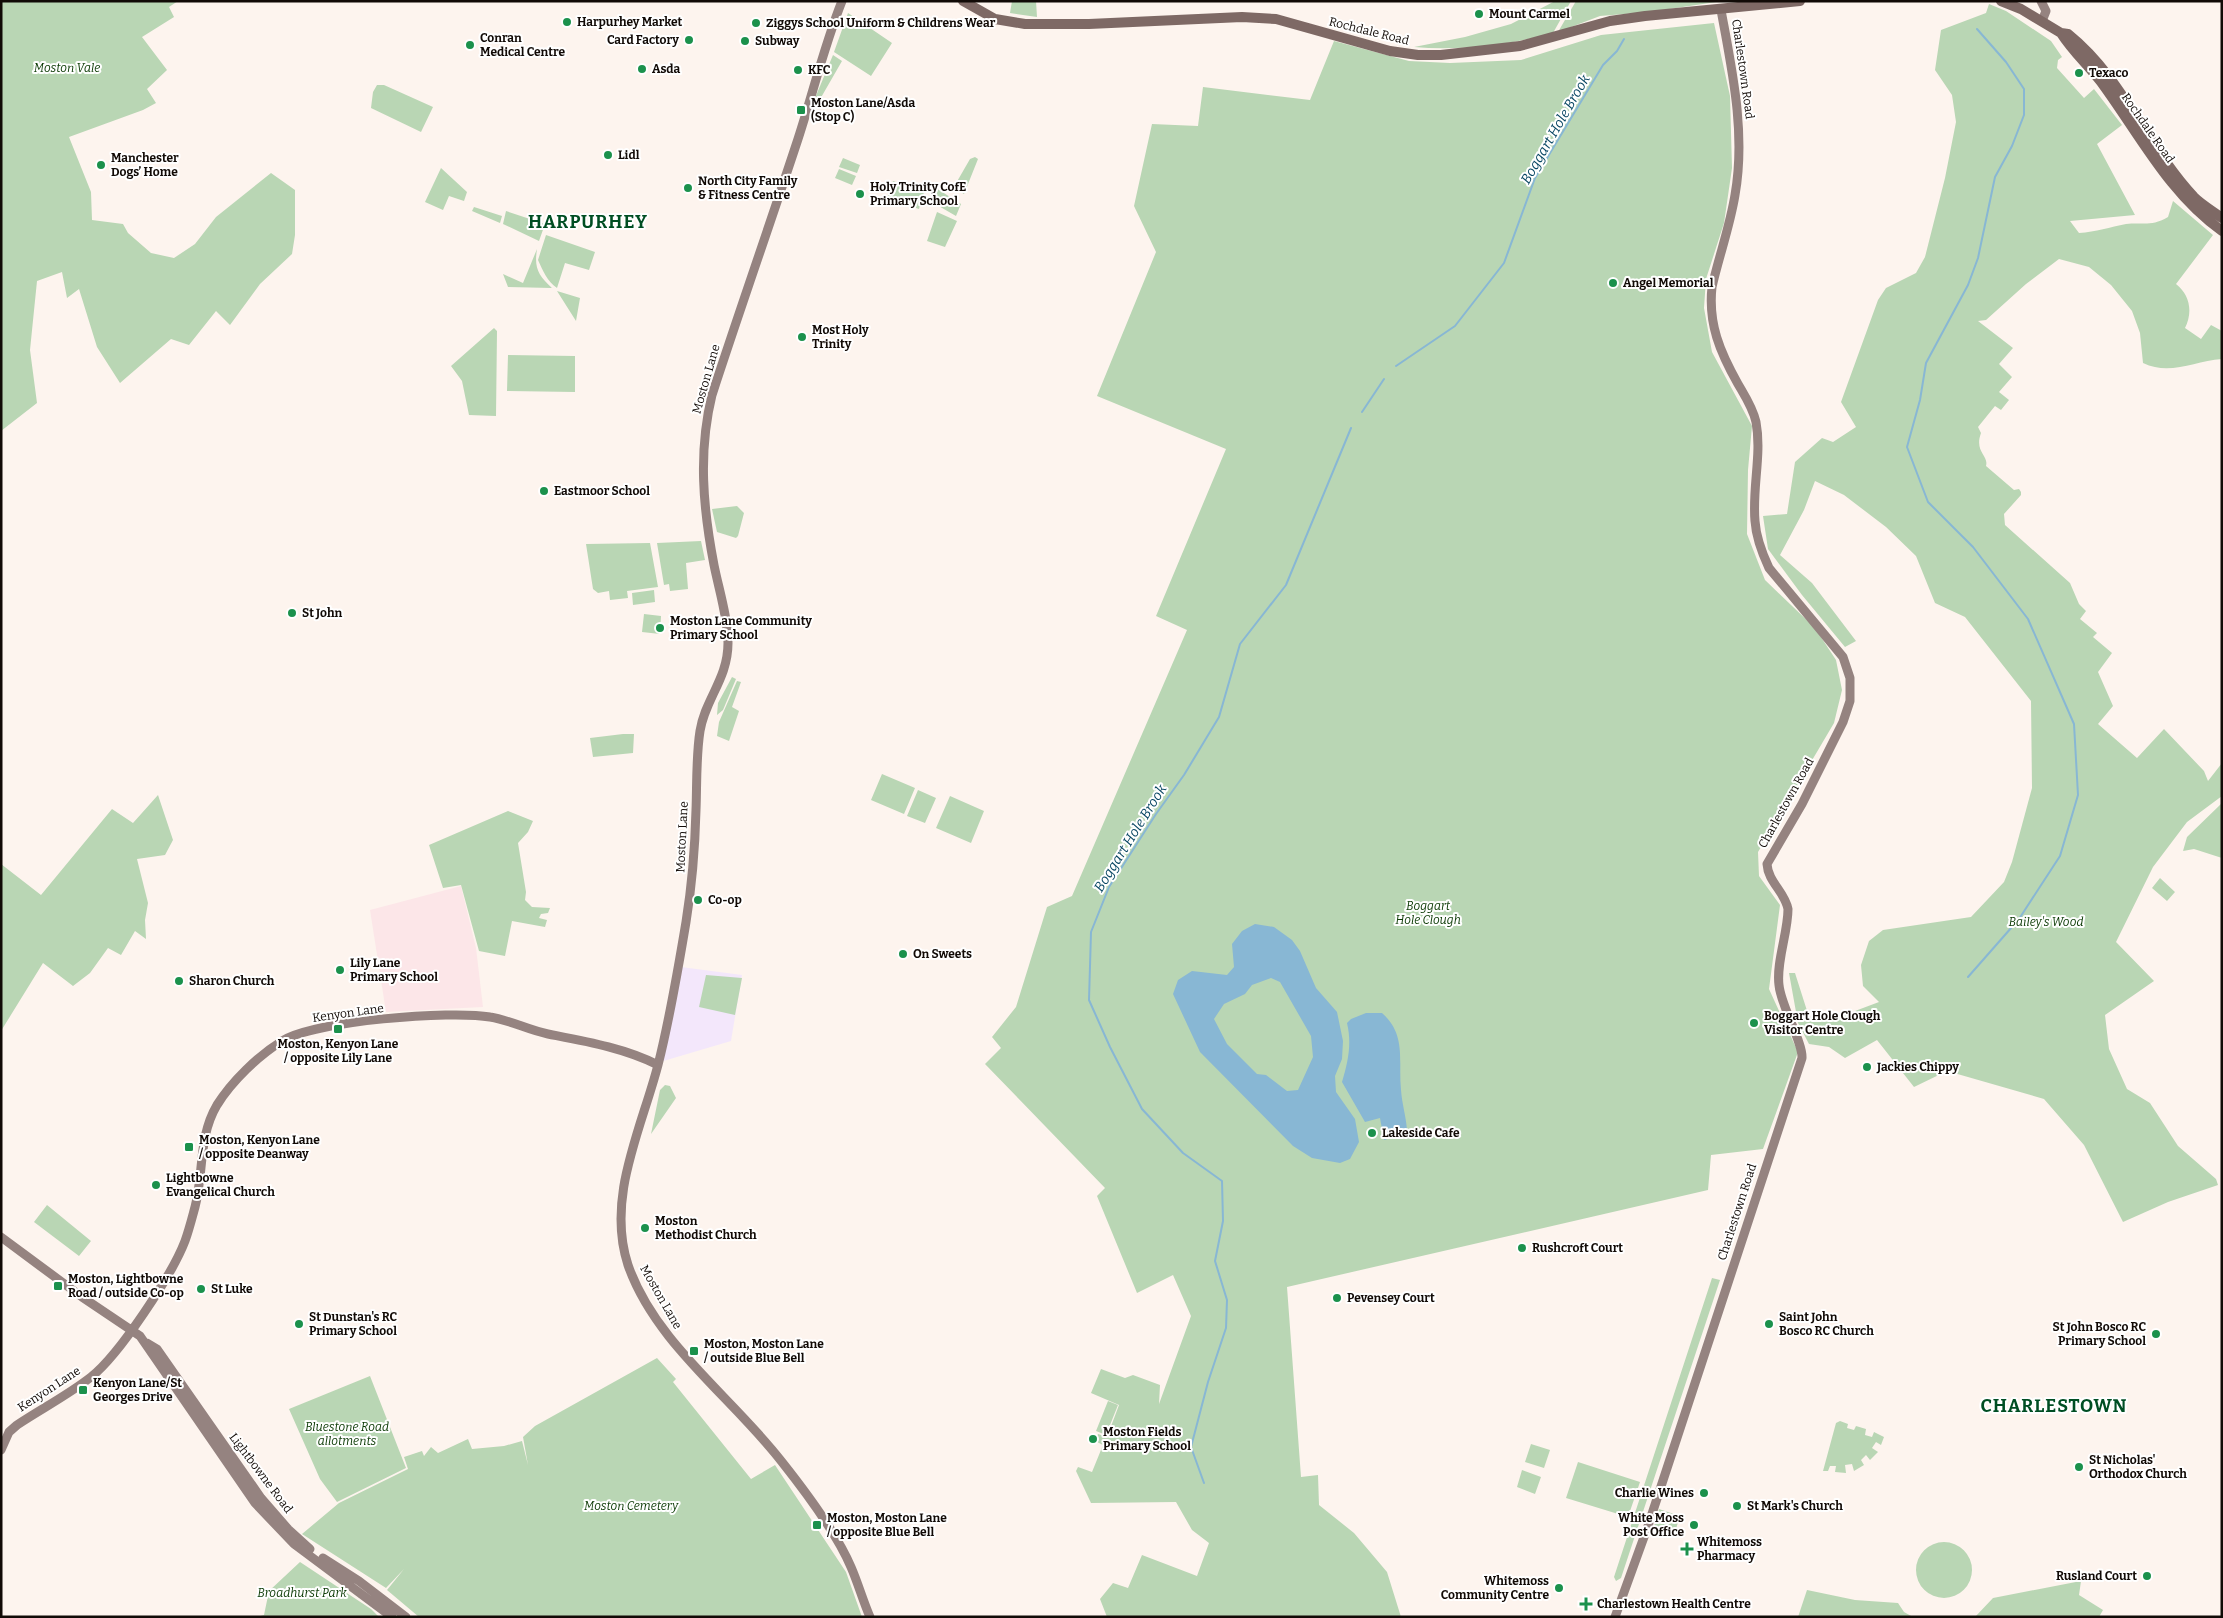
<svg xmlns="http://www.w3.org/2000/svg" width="2223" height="1618" viewBox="0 0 2223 1618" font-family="Bitter,serif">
	<rect width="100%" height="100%" fill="#fdf4ee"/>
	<path fill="#fce6e8" d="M461 886 476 948 483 1007 386 1012 370 910Z"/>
	<path fill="#f3e7fb" d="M681 967 742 975 731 1041 660 1062Z"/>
	<path fill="#b9d6b4" d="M1 1H178L169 7 174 17 142 37 167 70 147 89 156 103 143 110 69 137 91 192 92 220 123 224 128 233 151 253 174 258 195 244 216 217 271 173 295 190V235L292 254 260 284 230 325 216 311 189 345 171 339 120 383 97 347 79 289 67 298 62 272 37 281 30 350 37 403 1 431Z
		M1012 1H1036L1037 17 1010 13Z
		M1555 1H1571L1553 33C1509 45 1460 51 1414 47L1465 37 1511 24Z
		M1576 1H1723L1649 12 1600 16 1558 32Z
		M1989 4 2006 11 2051 41 2062 57 2058 60 2057 68 2084 98 2094 89 2122 125 2097 144 2135 215 2070 221 2079 233C2096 232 2110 227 2126 224 2144 222 2151 227 2168 217L2173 201 2213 235 2176 284C2190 295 2193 312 2185 328L2201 339 2211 325 2222 331V359C2194 361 2170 376 2143 363L2140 333 2132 311 2111 285 2089 267 2059 259 2026 284 1986 320 1978 321 2013 348 1999 364 2012 377 1999 392 2009 400 2001 410 1995 406 1978 427 1981 433C1974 452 1989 455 1986 466L2014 490 2019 489 2021 492V495L2004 514 2005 525 2070 583 2079 604 2086 611 2080 619 2097 633 2093 637 2112 653 2098 672 2113 706 2098 724 2137 758 2164 729 2204 771 2208 781 2222 763V796L2187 822 2153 867 2116 942 2154 981 2105 1015 2109 1049 2127 1089 2150 1103 2178 1146 2216 1179 2218 1185 2168 1202 2123 1222 2084 1145 2044 1099 1947 1071 1914 1087 1877 1040 1845 1058 1829 1047 1809 1044 1798 1023 1789 973H1795L1809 1017 1847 1014 1879 1002 1863 986 1861 965 1869 941 1883 930 1971 917 2004 882 2012 862 2032 788 2031 701 1965 617 1935 603 1916 556 1886 527 1844 495 1815 481 1804 510 1780 555 1812 583 1856 641 1845 647 1802 595 1768 549 1763 516 1787 514 1795 462 1822 438 1833 442 1856 427 1841 402 1878 300 1886 288 1916 273 1925 257 1945 178 1956 122 1952 95 1935 70 1941 30 1986 13Z
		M848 13 892 43 871 76 834 52Z
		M1714 23 1730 96 1732 168 1724 223 1706 279 1704 308 1712 352 1752 426 1748 470 1747 534 1765 580 1815 628 1836 660 1842 690 1834 723 1758 852 1759 876 1780 905 1769 989 1798 1052 1763 1149 1711 1155 1708 1190 1287 1287 1301 1477 1318 1475 1319 1505 1354 1533 1387 1572 1401 1617H1107L1100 1599 1113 1583 1128 1588 1142 1555 1197 1576 1209 1543 1192 1530 1176 1502 1091 1503 1076 1471 1078 1467 1092 1472 1103 1445 1095 1441 1098 1434 1107 1437 1119 1405 1091 1393 1101 1369 1125 1378 1133 1375 1160 1385 1159 1404 1191 1316 1173 1275 1137 1293 1097 1196 1105 1188 985 1064 1001 1048 992 1037 1016 1007 1047 907 1072 896 1187 630 1156 616 1226 449 1097 396 1156 252 1134 206 1152 124 1198 126 1203 87 1310 100 1334 41 1409 61 1450 63 1521 60 1601 35Z
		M833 55 842 61 819 101 815 98Z
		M377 85H384L433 107 421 132 371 108 373 92Z
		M975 157 978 159 964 194 956 189 955 185 970 159Z
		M843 158 860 165 857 173 839 167Z
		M441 168 467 192 464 201 449 196 443 210 425 202Z
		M839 169 856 176 852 185 835 178Z
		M893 181 924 192 919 209 887 198Z
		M936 188 961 204 956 216 930 201Z
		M474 207 502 216 500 223 472 211Z
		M506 211 545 224 539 241 503 224Z
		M937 212 957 221 945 247 927 241Z
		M546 235 595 252 589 270 565 263 557 288C547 281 543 271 538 260Z
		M537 249C534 268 538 275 552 288L508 287 503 274 523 283Z
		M557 291 580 298 576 321Z
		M494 328 497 331 496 416 469 415 462 381 451 366Z
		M508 355 575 356V392L507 391Z
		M737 506 744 513 738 536 736 538 717 532 712 509Z
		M701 541 705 560 686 563 688 589 670 591 669 584 664 585 657 543Z
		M650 543 658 587 627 591 628 598 610 600 609 591 598 593 593 589 586 544Z
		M654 590 655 602 633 605 632 593Z
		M644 614 661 616 660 634 642 632Z
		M732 677 736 679 723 710 717 715 718 703Z
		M737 681 741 682 732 707 739 711 729 741 717 736 719 722Z
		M623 734H634L633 753 593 757 590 738Z
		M882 774 915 788 904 814 871 800Z
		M918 790 936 798 925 823 907 816Z
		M158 795 173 840 165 855 137 859 148 903 145 920 146 939 135 931 121 955 108 948 90 973 73 986 43 963 1 1031V864L41 895 112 809 133 823Z
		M950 796 984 811 971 843 936 828Z
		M2222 803V858L2194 849 2183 851 2187 837Z
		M508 811 533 821 528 832 518 843 526 892 525 900 532 907 550 908 548 913 541 914 539 918 547 920 545 927 512 921 505 956 479 951 461 885 443 888 429 845Z
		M2160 878 2175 892 2167 901 2152 888Z
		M706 975 742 978 735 1015 699 1007Z
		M665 1085 670 1086 676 1098 651 1134 660 1090Z
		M47 1205 91 1241 79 1256 34 1222Z
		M1712 1278 1720 1280 1621 1578 1616 1581 1614 1577Z
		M657 1358 676 1379 673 1382 751 1479 775 1465 846 1572 862 1617H419L387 1590 404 1569 386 1588 302 1534 339 1503 408 1469 404 1457 422 1451 424 1456 431 1447 438 1453 468 1439 472 1449 504 1446 522 1441 528 1465 523 1437 535 1426Z
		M370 1376 406 1468 337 1502 320 1479 289 1409Z
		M1108 1401 1118 1405 1106 1435 1096 1431Z
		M1840 1421 1848 1424 1847 1428 1854 1430 1856 1426 1866 1429 1865 1435 1872 1437 1874 1432 1884 1437 1881 1445 1876 1442 1872 1448 1878 1452 1870 1460 1866 1455 1861 1460 1864 1465 1854 1471 1852 1464 1845 1465 1846 1473 1835 1472 1836 1466H1830L1828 1471H1823L1836 1423Z
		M1531 1444 1550 1450 1544 1468 1525 1462Z
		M1578 1462 1640 1482 1628 1517 1566 1498Z
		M1522 1470 1541 1477 1535 1494 1517 1487Z
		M1659 1509 1680 1516 1675 1532 1669 1536 1653 1530Z
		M1916 1570a28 28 0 1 1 56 0a28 28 0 1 1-56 0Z
		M300 1562 371 1609 379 1617H257L264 1615 269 1591Z
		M2081 1581 2079 1595 2103 1610 2099 1617H1975L1993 1598Z
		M1807 1590 1855 1600 1898 1603 1904 1612 1913 1617H1798Z"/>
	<path fill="#88b7d4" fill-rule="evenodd" d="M1255 924 1274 927 1292 940 1300 951 1316 988 1337 1012 1343 1041 1342 1059 1335 1076 1336 1092 1355 1119 1359 1142 1350 1159 1340 1163 1312 1158 1293 1146 1200 1052 1173 994 1178 980 1192 971 1227 975 1234 967 1232 944 1242 931ZM1271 978 1280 982 1311 1036 1313 1057 1298 1090 1287 1091 1266 1075 1257 1074 1227 1044 1214 1019 1224 1004 1245 994 1252 985Z
		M1366 1013H1382C1407 1035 1398 1061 1401 1090 1402 1104 1406 1116 1407 1130L1406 1134 1384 1140 1380 1118 1365 1122 1342 1082C1348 1062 1352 1044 1347 1023L1351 1019Z"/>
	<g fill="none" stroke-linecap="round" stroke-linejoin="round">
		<path stroke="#88b7d4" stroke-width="2" d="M1396 366 1455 326 1504 263 1535 178 1603 65 1617 51 1624 39
			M1362 412 1384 379
			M1968 977 2019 919 2060 856 2078 795 2074 724 2028 619 1973 547 1928 502 1907 447 1920 400 1926 363 1968 285 1978 258 1995 177 2012 146 2024 115V89L2006 62 1977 29
			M1204 1483 1191 1447 1208 1382 1226 1328 1227 1300 1215 1261 1223 1221 1222 1181 1183 1153 1142 1109 1110 1047 1089 1000 1091 932 1109 887 1156 814 1184 775 1219 717 1240 644 1286 585 1351 428"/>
		<path stroke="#958380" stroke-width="9" d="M842 1C824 46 813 93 798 139 770 224 740 309 712 395 698 452 703 508 714 565 719 590 728 618 728 643 728 679 705 699 700 731 696 756 697 784 696 810 695 848 692 885 686 922 678 970 670 1018 658 1065 641 1130 606 1198 628 1265 655 1343 733 1398 782 1462 805 1491 837 1534 851 1567 858 1583 863 1601 870 1617
			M2041 1 2046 11 2042 21
			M1 1237 82 1297 140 1336 255 1503 294 1544 392 1617
			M147 1343 157 1349 261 1498 288 1529 310 1549
			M1 1450 9 1432 17 1425C41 1409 68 1395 91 1377 119 1355 172 1275 185 1241 189 1230 192 1218 195 1207 204 1173 198 1137 217 1105 232 1081 258 1056 282 1041 314 1021 451 1010 490 1017 510 1020 528 1030 548 1034 584 1041 625 1048 658 1065
			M323 1558 359 1581 406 1617
			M1615 1617 1648 1526 1802 1058C1803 1042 1781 1007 1779 985 1776 962 1788 933 1788 909 1785 892 1768 882 1767 864L1802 804 1843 722 1850 701V678L1843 657 1769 568C1762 553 1756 537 1755 521 1752 488 1762 454 1756 422 1753 408 1745 396 1738 384 1720 352 1708 324 1712 287 1719 256 1730 226 1735 195 1746 133 1732 70 1721 10"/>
		<path stroke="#7e6965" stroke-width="10" d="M963 1 995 19 1025 24H1089L1242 17 1276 19 1390 51 1418 55H1441L1520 46 1610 21 1645 16 1800 1
			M2001 1 2021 9 2061 33 2068 34C2123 78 2147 147 2194 197 2202 205 2213 211 2222 218
			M2061 33C2073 52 2091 68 2104 86 2141 137 2170 194 2222 231"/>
	</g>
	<g fill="#1b914c" stroke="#fff" stroke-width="2">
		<circle cx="1479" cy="14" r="5"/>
		<circle cx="567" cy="22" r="5"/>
		<circle cx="756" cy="23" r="5"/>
		<circle cx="689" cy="40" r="5"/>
		<circle cx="745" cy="41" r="5"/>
		<circle cx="470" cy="45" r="5"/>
		<circle cx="642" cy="69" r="5"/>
		<circle cx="798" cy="70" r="5"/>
		<circle cx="2079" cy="73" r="5"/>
		<rect x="796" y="105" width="10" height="10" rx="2.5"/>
		<circle cx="608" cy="155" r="5"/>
		<circle cx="101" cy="165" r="5"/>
		<circle cx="688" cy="188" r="5"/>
		<circle cx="860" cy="194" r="5"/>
		<circle cx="1613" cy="283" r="5"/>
		<circle cx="802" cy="337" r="5"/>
		<circle cx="544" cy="491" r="5"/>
		<circle cx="292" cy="613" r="5"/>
		<circle cx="660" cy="628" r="5"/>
		<circle cx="698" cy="900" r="5"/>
		<circle cx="903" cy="954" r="5"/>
		<circle cx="340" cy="970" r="5"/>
		<circle cx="179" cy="981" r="5"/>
		<circle cx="1754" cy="1023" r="5"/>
		<rect x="333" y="1024" width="10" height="10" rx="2.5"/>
		<circle cx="1867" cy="1067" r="5"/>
		<circle cx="1372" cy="1133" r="5"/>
		<rect x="184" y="1142" width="10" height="10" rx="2.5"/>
		<circle cx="156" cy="1185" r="5"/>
		<circle cx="645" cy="1228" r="5"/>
		<circle cx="1522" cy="1248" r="5"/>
		<rect x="53" y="1281" width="10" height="10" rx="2.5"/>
		<circle cx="201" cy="1289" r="5"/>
		<circle cx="1337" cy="1298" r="5"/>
		<circle cx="299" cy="1324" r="5"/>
		<circle cx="1769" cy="1324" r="5"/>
		<circle cx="2156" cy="1334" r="5"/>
		<rect x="689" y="1346" width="10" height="10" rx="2.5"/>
		<rect x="78" y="1385" width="10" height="10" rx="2.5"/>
		<circle cx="1093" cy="1439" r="5"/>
		<circle cx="2079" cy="1467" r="5"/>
		<circle cx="1704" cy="1493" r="5"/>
		<circle cx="1737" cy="1506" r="5"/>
		<rect x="812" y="1520" width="10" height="10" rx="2.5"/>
		<circle cx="1694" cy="1525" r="5"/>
		<path d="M1684.5 1541.5h5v5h5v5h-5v5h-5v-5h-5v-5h5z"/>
		<circle cx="2147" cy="1576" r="5"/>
		<circle cx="1559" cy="1588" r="5"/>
		<path d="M1583.5 1596.5h5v5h5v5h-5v5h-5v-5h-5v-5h5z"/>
	</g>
	<g text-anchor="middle" stroke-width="4" stroke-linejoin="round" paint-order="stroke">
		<g font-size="12" font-weight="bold" fill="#110a06" stroke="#fff" text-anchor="start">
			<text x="1489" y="18">Mount Carmel</text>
			<text x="577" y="26">Harpurhey Market</text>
			<text x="766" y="27">Ziggys School Uniform &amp; Childrens Wear</text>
			<text x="480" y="42">Conran<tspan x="480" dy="14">Medical Centre</tspan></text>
			<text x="679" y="44" text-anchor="end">Card Factory</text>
			<text x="755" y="45">Subway</text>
			<text x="652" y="73">Asda</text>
			<text x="808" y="74">KFC</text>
			<text x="2089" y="77">Texaco</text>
			<text x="811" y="107">Moston Lane/Asda<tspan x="811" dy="14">(Stop C)</tspan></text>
			<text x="618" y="159">Lidl</text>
			<text x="111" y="162">Manchester<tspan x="111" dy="14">Dogs’ Home</tspan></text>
			<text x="698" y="185">North City Family<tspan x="698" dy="14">&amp; Fitness Centre</tspan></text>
			<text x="870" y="191">Holy Trinity CofE<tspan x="870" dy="14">Primary School</tspan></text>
			<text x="1623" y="287">Angel Memorial</text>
			<text x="812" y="334">Most Holy<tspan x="812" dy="14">Trinity</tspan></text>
			<text x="554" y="495">Eastmoor School</text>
			<text x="302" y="617">St John</text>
			<text x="670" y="625">Moston Lane Community<tspan x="670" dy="14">Primary School</tspan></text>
			<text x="708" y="904">Co-op</text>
			<text x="913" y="958">On Sweets</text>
			<text x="350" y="967">Lily Lane<tspan x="350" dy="14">Primary School</tspan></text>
			<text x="189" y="985">Sharon Church</text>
			<text x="1764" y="1020">Boggart Hole Clough<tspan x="1764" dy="14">Visitor Centre</tspan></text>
			<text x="338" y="1048" text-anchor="middle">Moston, Kenyon Lane<tspan x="338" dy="14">/ opposite Lily Lane</tspan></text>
			<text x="1877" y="1071">Jackies Chippy</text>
			<text x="1382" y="1137">Lakeside Cafe</text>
			<text x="199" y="1144">Moston, Kenyon Lane<tspan x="199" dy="14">/ opposite Deanway</tspan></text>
			<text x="166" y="1182">Lightbowne<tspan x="166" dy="14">Evangelical Church</tspan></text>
			<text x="655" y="1225">Moston<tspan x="655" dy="14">Methodist Church</tspan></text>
			<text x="1532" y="1252">Rushcroft Court</text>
			<text x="68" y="1283">Moston, Lightbowne<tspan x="68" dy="14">Road / outside Co-op</tspan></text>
			<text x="211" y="1293">St Luke</text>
			<text x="1347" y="1302">Pevensey Court</text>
			<text x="309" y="1321">St Dunstan's RC<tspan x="309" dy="14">Primary School</tspan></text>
			<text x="1779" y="1321">Saint John<tspan x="1779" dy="14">Bosco RC Church</tspan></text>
			<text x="2146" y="1331" text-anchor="end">St John Bosco RC<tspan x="2146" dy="14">Primary School</tspan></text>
			<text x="704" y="1348">Moston, Moston Lane<tspan x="704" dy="14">/ outside Blue Bell</tspan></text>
			<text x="93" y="1387">Kenyon Lane/St<tspan x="93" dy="14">Georges Drive</tspan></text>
			<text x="1103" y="1436">Moston Fields<tspan x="1103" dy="14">Primary School</tspan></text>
			<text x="2089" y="1464">St Nicholas'<tspan x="2089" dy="14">Orthodox Church</tspan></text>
			<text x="1694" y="1497" text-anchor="end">Charlie Wines</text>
			<text x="1747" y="1510">St Mark's Church</text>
			<text x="827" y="1522">Moston, Moston Lane<tspan x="827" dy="14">/ opposite Blue Bell</tspan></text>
			<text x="1684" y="1522" text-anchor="end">White Moss<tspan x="1684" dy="14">Post Office</tspan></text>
			<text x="1697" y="1546">Whitemoss<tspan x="1697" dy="14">Pharmacy</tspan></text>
			<text x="2137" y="1580" text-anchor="end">Rusland Court</text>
			<text x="1549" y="1585" text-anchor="end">Whitemoss<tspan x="1549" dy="14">Community Centre</tspan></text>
			<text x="1597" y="1608">Charlestown Health Centre</text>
		</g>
		<g font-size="12" fill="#110a06" stroke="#fff">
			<text transform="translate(1369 31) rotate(14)" y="4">Rochdale Road</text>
			<text transform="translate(1743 69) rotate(82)" y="4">Charlestown Road</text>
			<text transform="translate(2148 128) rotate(55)" y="4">Rochdale Road</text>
			<text transform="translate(706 379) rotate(-74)" y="4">Moston Lane</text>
			<text transform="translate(1786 803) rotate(-61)" y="4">Charlestown Road</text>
			<text transform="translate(682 837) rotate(-87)" y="4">Moston Lane</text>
			<text transform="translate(348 1013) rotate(-8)" y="4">Kenyon Lane</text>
			<text transform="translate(1737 1212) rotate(-72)" y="4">Charlestown Road</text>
			<text transform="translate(661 1297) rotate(60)" y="4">Moston Lane</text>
			<text transform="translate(49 1389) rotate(-33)" y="4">Kenyon Lane</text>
			<text transform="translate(261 1473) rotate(53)" y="4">Lightbowne Road</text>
		</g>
		<g font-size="12" font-style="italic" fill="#093802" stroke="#fff">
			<text x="67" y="72">Moston Vale</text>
			<text x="1428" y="910">Boggart<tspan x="1428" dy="14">Hole Clough</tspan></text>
			<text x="2046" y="926">Bailey's Wood</text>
			<text x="347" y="1431">Bluestone Road<tspan x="347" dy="14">allotments</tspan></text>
			<text x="631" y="1510">Moston Cemetery</text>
			<text x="302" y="1597">Broadhurst Park</text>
		</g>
		<g font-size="14" font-style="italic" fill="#084663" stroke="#fff">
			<text transform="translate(1555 129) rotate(-60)" y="5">Boggart Hole Brook</text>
			<text transform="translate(1130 838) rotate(-58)" y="5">Boggart Hole Brook</text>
		</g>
		<g font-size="18" font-weight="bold" letter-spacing="1" fill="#004e23" stroke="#fff">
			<text x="588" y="228">HARPURHEY</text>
			<text x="2054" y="1412">CHARLESTOWN</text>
		</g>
	</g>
	<rect width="2223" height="1618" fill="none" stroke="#110a06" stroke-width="5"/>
</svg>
